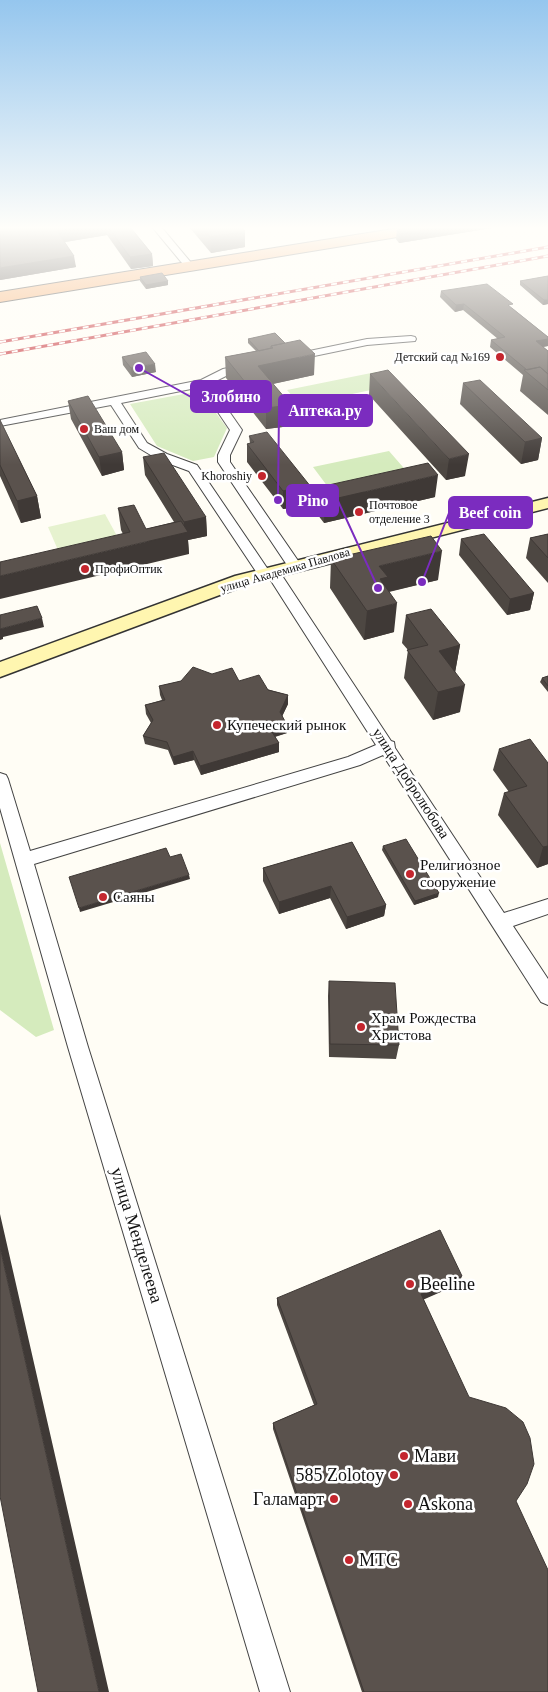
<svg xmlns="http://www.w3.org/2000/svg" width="548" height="1692" viewBox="0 0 548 1692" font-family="'Times New Roman',serif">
	<rect width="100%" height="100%" fill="#fffdf5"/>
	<path fill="#d5ebbd" d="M376 372 390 386 300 405 287 390Z
		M200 391 227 428 214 457 193 461 157 446 130 404Z
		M389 451 409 474 331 491 313 467Z
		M0 843 54 1030 36 1037 0 1010Z"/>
	<path fill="#e6f2cf" d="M105 514 117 536 58 550 48 527Z"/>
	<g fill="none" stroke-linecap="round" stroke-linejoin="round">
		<defs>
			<path id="street" d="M153 228H162L193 265V269H187Z
				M411 336 415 337 416 339 415 341 367 345 290 361 285 358 290 355 367 339Z
				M247 364 252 367 251 369 230 374 210 384 242 430 230 455V462L301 565 299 568H289L218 462V455L230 430 201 387 121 403 147 443 167 454 197 465 267 568H277L391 741 394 742 395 748 504 913 548 899V914L513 926 548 979V1005L541 1002 383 755 360 765 34 864 88 1047 290 1692H260L68 1047 0 808V773L6 775 8 779 30 851 348 757 376 745 268 576H259L189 471 159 460 139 448 111 405 0 426V420L201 380 223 369Z"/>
			<path id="secondary" d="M548 498V508L249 584 0 677V662L235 576Z"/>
			<path id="highway" d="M399 228H435L428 232 0 302V292Z"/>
		</defs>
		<use href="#street" stroke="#444" stroke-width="2"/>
		<use href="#secondary" stroke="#333" stroke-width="3"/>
		<use href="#highway" stroke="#222" stroke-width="2"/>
		<use href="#street" fill="#fff" fill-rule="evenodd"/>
		<use href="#secondary" fill="#fff6b0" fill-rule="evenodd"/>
		<use href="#highway" fill="#f5a25d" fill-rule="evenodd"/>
		<defs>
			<path id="rail" d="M0 342 548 247
				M0 354 548 256"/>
		</defs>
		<use href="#rail" stroke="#c4262e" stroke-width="3"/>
		<use href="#rail" stroke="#fff" stroke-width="2" stroke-dasharray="6" stroke-linecap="butt"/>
	</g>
	<path fill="#4d4742" d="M0 228H131L152 254 153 266 131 269 107 235 65 242 76 267 0 280Z
		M190 228H242L245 231V247L211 253Z
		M405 228H492L399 243 396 239 397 230Z
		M548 276V304L543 305 520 285V281Z
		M140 277 168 281V285L146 289 140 281Z
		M441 291 512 308 548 337V346L543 347 548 351V415L520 391 523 375 490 347 491 340 498 339 463 310 455 312 440 297Z
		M275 333 314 375 273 384 291 405V426L266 429 226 378 225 357 256 351 248 343V339Z
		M122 357 156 372 132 377 123 365Z
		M370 374 465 476 446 480 369 395Z
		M463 383 542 438 538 460 521 464 460 404Z
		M68 401 122 452 124 470 102 476 71 419Z
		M0 420 37 496 41 518 21 523 0 476Z
		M249 436 314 510 296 514 290 508 283 509 247 462V444L250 443Z
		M143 457 206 517 207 536 188 540 189 554 123 534 121 530 118 508 146 529 174 522 145 475Z
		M315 488 435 497 324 523 314 510Z
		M548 534V583L526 558 530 538Z
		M461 539 534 593 530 610 507 615 459 555Z
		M331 559 438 580 389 592 394 632 364 640 330 588Z
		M406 615 460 645 455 672 460 712 433 720 404 678 408 650 402 643Z
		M212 674 288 695V704L282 716 287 733 275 737 279 743V752L201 775 194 760 174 765 168 750 145 744 143 736 151 723 146 714 145 705 162 700 160 695 159 686Z
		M548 676V692L540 682 542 678Z
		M499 749 548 763V864L537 868 498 815 504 793 509 792 493 770Z
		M352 842 386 905 384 916 346 929 330 898 279 914 263 881V868Z
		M383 846 438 897 414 905 382 850Z
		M329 981 399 1045 396 1059 329 1057 328 996Z
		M459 1284 423 1299 516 1501 548 1692H362L273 1429V1423L314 1405 277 1305V1298Z"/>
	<path fill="#3f3936" d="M77 228H106L107 235 59 243 57 231Z
		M434 228H492L399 243 400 234Z
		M245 231V247L211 253 210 237Z
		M152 254 153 266 131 269 130 257Z
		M74 256 76 267 0 280V268Z
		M168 281V285L146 289V285Z
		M544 300H548V304L543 305Z
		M464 304 463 310 455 312 456 305Z
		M548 339V346L535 348 536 341Z
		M315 354 314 375 258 387V366Z
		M155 364 156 372 132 377 131 368Z
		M291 405V426L266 429V408Z
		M542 438 538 460 521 464 525 442Z
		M122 452 124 470 102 476 99 457Z
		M469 454 465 476 446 480 449 459Z
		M438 475 435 497 324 523 325 501Z
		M291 489 290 508 283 509V491Z
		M315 492 314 510 296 514V496Z
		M37 496 41 518 21 523 17 501Z
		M206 517 207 536 188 540 189 554 0 599V576L184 533V522Z
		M442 551 438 580 387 592 377 608 379 566Z
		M534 593 530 610 507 615 510 599Z
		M397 603 394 632 364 640 367 611Z
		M42 618 44 627 3 637V639L0 640V629Z
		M460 645 455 673 439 651Z
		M465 685 460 712 433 720 438 692Z
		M288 695V704L280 721V712Z
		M287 725V733L270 738V729Z
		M279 743V752L201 775 200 766Z
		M193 751 194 760 174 765 173 757Z
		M548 846V864L537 868 543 847Z
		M189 875 190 879 80 912 79 908Z
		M331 886 330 898 279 914V902Z
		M439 893 438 897 414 905 415 901Z
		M386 905 384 916 346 929 347 917Z
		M0 1214 109 1692H99L0 1247Z
		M462 1276 459 1284 418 1302 421 1294Z"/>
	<path fill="#5a524d" stroke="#3f3936" d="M0 228H77L57 231 74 256 0 268Z
		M109 228H131L152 254 130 257Z
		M203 228H242L245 231 210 237Z
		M405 228H434L400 234 397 230Z
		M162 273 168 281 146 285 140 277Z
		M548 276V300H544L520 281Z
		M487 284 513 304 508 305 548 337V339L536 341 548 351V374L540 367 527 370 491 340 505 337 464 304 456 305 441 291Z
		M275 333 285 343 271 346V348L259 351 248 339Z
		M300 340 315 354 258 366 291 405 266 408 225 357 273 348 271 346Z
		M146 352 155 364 131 368 122 357Z
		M540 367 548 374V390L524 370Z
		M388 370 469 454 449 459 370 374Z
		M480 380 542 438 525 442 463 383Z
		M88 396 122 452 99 457 68 401Z
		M0 420 37 496 17 501 0 465Z
		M267 432 315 492 296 496 291 489 283 491 247 444 254 442 249 436Z
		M164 453 206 517 184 522 143 457Z
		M428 463 438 475 325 501 315 488Z
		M134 505 146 529 181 521 188 532 0 576V562L130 532 118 508Z
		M484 534 534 593 510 599 461 539Z
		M548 534V558L530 538Z
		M431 536 442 551 379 566 388 577 380 579 397 603 367 611 331 559Z
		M37 606 42 618 0 629 1 630 0 631V615Z
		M431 609 460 645 439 651 465 685 438 692 407 650 428 645 406 615Z
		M193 667 212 674 232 668 239 681 259 675 268 690 288 695 280 712 287 725 270 729 279 743 200 766 193 751 173 757 167 742 143 736 153 720 145 705 165 700 159 686 181 681Z
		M548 676V686L542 678Z
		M530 739 548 763V846L543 847 504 793 527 786 499 749Z
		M406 839 439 893 415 901 383 846Z
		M352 842 386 905 347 917 331 886 279 902 263 868Z
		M166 848 170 857 181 854 189 875 79 908 69 877Z
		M329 981 395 983 399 1045 330 1044Z
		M440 1230 462 1276 421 1294 469 1397 506 1408 523 1422 530 1438 534 1464 527 1484 516 1501 548 1570V1692H364L273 1423 317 1404 277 1298Z
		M0 1247 99 1692H38L0 1496Z"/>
	<linearGradient id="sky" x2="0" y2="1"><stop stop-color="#95c6ee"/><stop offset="0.49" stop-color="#fffefa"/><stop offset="1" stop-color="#fffefa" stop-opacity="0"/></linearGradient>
	<rect width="548" height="465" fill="url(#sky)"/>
	<g fill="#c4262e" stroke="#fff" stroke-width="2">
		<circle cx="500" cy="357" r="5"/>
		<circle cx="84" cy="429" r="5"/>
		<circle cx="262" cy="476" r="5"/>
		<circle cx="359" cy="512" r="5"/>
		<circle cx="85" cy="569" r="5"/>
		<circle cx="217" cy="725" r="5"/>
		<circle cx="410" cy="874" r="5"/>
		<circle cx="103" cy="897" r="5"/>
		<circle cx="361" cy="1027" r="5"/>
		<circle cx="410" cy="1284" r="5"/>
		<circle cx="404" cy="1456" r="5"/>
		<circle cx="394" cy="1475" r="5"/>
		<circle cx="334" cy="1499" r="5"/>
		<circle cx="408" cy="1504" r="5"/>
		<circle cx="349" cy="1560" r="5"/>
	</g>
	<g text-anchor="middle" stroke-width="5" stroke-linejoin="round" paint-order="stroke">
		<g font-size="12" fill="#111" stroke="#fff" text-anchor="start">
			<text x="490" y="361" text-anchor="end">Детский сад №169</text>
			<text x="94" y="433">Ваш дом</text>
			<text x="252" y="480" text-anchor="end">Khoroshiy</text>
			<text x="369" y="509">Почтовое<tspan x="369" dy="14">отделение 3</tspan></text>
			<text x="95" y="573">ПрофиОптик</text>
		</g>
		<g font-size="12" fill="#111" stroke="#fff">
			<text transform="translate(285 570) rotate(-16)" y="4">улица Академика Павлова</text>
		</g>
		<g font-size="15" fill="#111" stroke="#fff" text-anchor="start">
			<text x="227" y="730">Купеческий рынок</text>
			<text x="420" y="870">Религиозное<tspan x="420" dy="17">сооружение</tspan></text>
			<text x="113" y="902">Саяны</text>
			<text x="371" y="1023">Храм Рождества<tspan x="371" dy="17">Христова</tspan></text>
		</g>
		<g font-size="15" fill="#111" stroke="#fff">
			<text transform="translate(411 783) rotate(57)" y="5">улица Добролюбова</text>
		</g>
		<g font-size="18" fill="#111" stroke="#fff">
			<text transform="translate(137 1235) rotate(73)" y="6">улица Менделеева</text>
		</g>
		<g font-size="18" fill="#111" stroke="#fff" text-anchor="start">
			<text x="420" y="1290">Beeline</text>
			<text x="414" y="1462">Мави</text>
			<text x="384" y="1481" text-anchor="end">585 Zolotoy</text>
			<text x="324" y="1505" text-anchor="end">Галамарт</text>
			<text x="418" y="1510">Askona</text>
			<text x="359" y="1566">МТС</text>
		</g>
	</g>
	<path fill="none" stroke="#7b2cbf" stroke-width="2" d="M139 368L191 397M278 500L279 410M378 588L338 501M422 582L449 513"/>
	<g fill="#7b2cbf" stroke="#fff" stroke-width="2">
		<circle cx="139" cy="368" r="5"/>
		<circle cx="278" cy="500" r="5"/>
		<circle cx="378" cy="588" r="5"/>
		<circle cx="422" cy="582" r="5"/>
	</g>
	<g fill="#7b2cbf" stroke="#7b2cbf" stroke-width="2">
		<rect x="191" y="381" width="80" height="31" rx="5"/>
		<rect x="279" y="395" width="93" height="31" rx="5"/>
		<rect x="287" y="485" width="51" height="31" rx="5"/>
		<rect x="449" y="497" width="83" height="31" rx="5"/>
	</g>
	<g font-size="16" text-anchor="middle" font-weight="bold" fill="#fff">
		<text x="231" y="402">Злобино</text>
		<text x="325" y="416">Аптека.ру</text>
		<text x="313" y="506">Pino</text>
		<text x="490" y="518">Beef coin</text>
	</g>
</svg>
